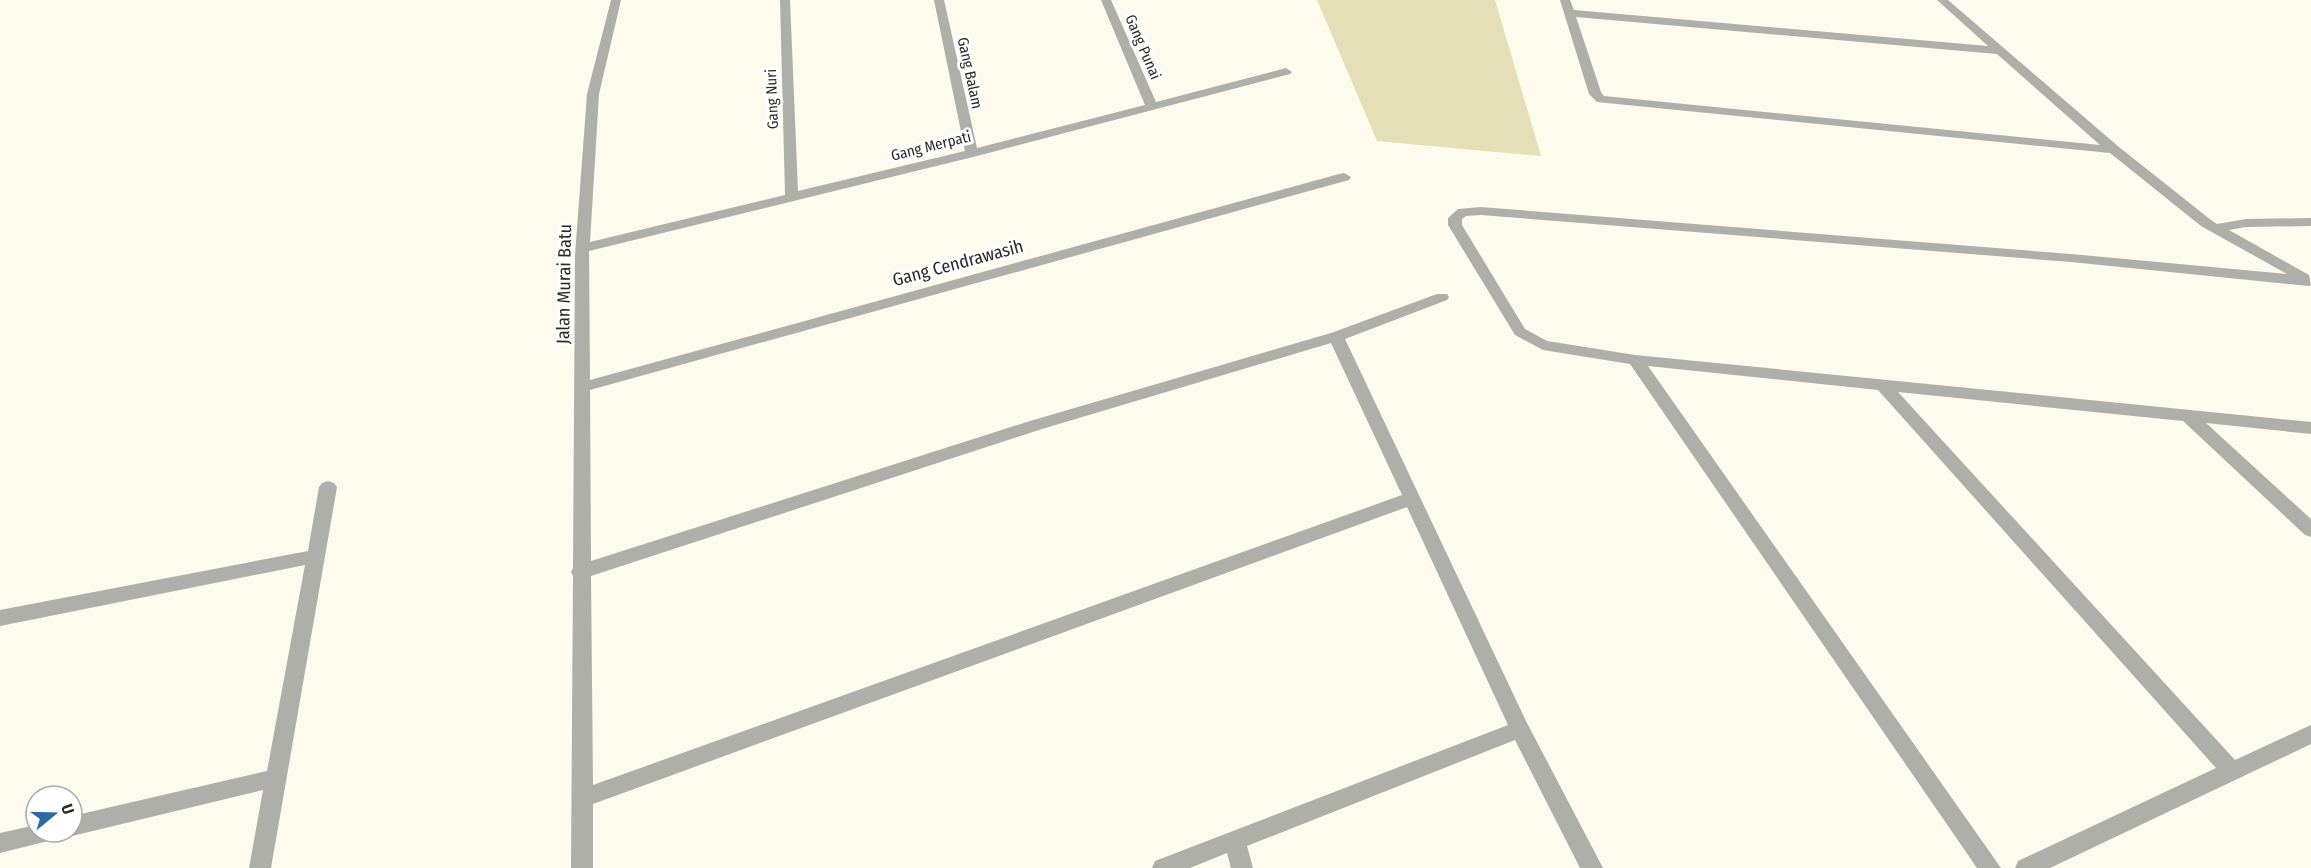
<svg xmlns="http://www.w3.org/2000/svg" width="2311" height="868" viewBox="0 0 2311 868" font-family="'Fira Sans Condensed',sans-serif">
	<rect width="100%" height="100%" fill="#fdfbed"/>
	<path fill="#e4dfb6" d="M1317 0H1495L1541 156 1377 141Z"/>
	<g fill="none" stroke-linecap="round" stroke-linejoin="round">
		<path fill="#afafa9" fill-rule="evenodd" d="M611 0H621L599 94 590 242 785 195 780 0H790L798 191 965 151 934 0H944L977 148 1145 105 1101 0H1111L1156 102 1286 68 1292 72 1290 74 977 156 589 251 590 380 1339 174 1344 173 1351 177 1349 180 590 390 591 561 1030 421 1331 333 1437 294H1447L1449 297 1447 300 1345 339 1527 723 1603 868H1580L1515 740 1247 846 1253 868H1231L1227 853 1190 868H1152L1155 861 1508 725 1407 507 593 804V868H571L573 576 571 572 573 568 575 255 587 94ZM1331 343 1402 495 593 785 591 576 1042 429Z
			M1560 0H1570L1574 10 1988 46 1937 0H1948L2119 147 2211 220 2217 224 2246 219 2311 218V226L2246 227 2229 230 2309 275 2311 285 2309 286 2071 262 1481 215 1466 216 1462 219V225L1525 329 1547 341 1635 355 2311 422V434L2206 423 2311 519V537L2305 535 2183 421 1898 392 2235 760 2311 725V744L2050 868H2015L2018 861 2216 768 1878 390 1648 366 2001 868H1977L1630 364 1543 350 1515 335 1448 225V218L1458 209 1481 207 2071 254 2287 274 2201 226 2110 153 1597 102 1589 94ZM1576 17 1997 54 2100 145 1604 96 1601 92Z
			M328 481 334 483 337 487 271 868H249L263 790 72 836 64 833 72 832V816L267 771 305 565 0 626V610L308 551 319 487 322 483Z
			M36 825V832H59L56 839 0 853V833Z"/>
	</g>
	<g text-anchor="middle" stroke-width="6" stroke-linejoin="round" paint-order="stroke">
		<g font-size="15" fill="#2a2924" stroke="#fff">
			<text transform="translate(1143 47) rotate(67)" y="5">Gang Punai</text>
			<text transform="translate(970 73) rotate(78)" y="5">Gang Balam</text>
			<text transform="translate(772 99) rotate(-92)" y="5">Gang Nuri</text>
			<text transform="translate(931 146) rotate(-14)" y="5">Gang Merpati</text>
		</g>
		<g font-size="18" fill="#2a2924" stroke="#fff">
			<text transform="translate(958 263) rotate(-15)" y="6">Gang Cendrawasih</text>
			<text transform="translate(564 284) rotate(-89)" y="6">Jalan Murai Batu</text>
		</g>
	</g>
	<g transform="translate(54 814) rotate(71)"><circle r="28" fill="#ffffff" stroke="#aaa9a7" stroke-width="1.5"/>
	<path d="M0-4.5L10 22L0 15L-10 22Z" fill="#2b6ba2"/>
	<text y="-9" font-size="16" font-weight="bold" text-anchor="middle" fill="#2a2924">U</text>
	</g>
</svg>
